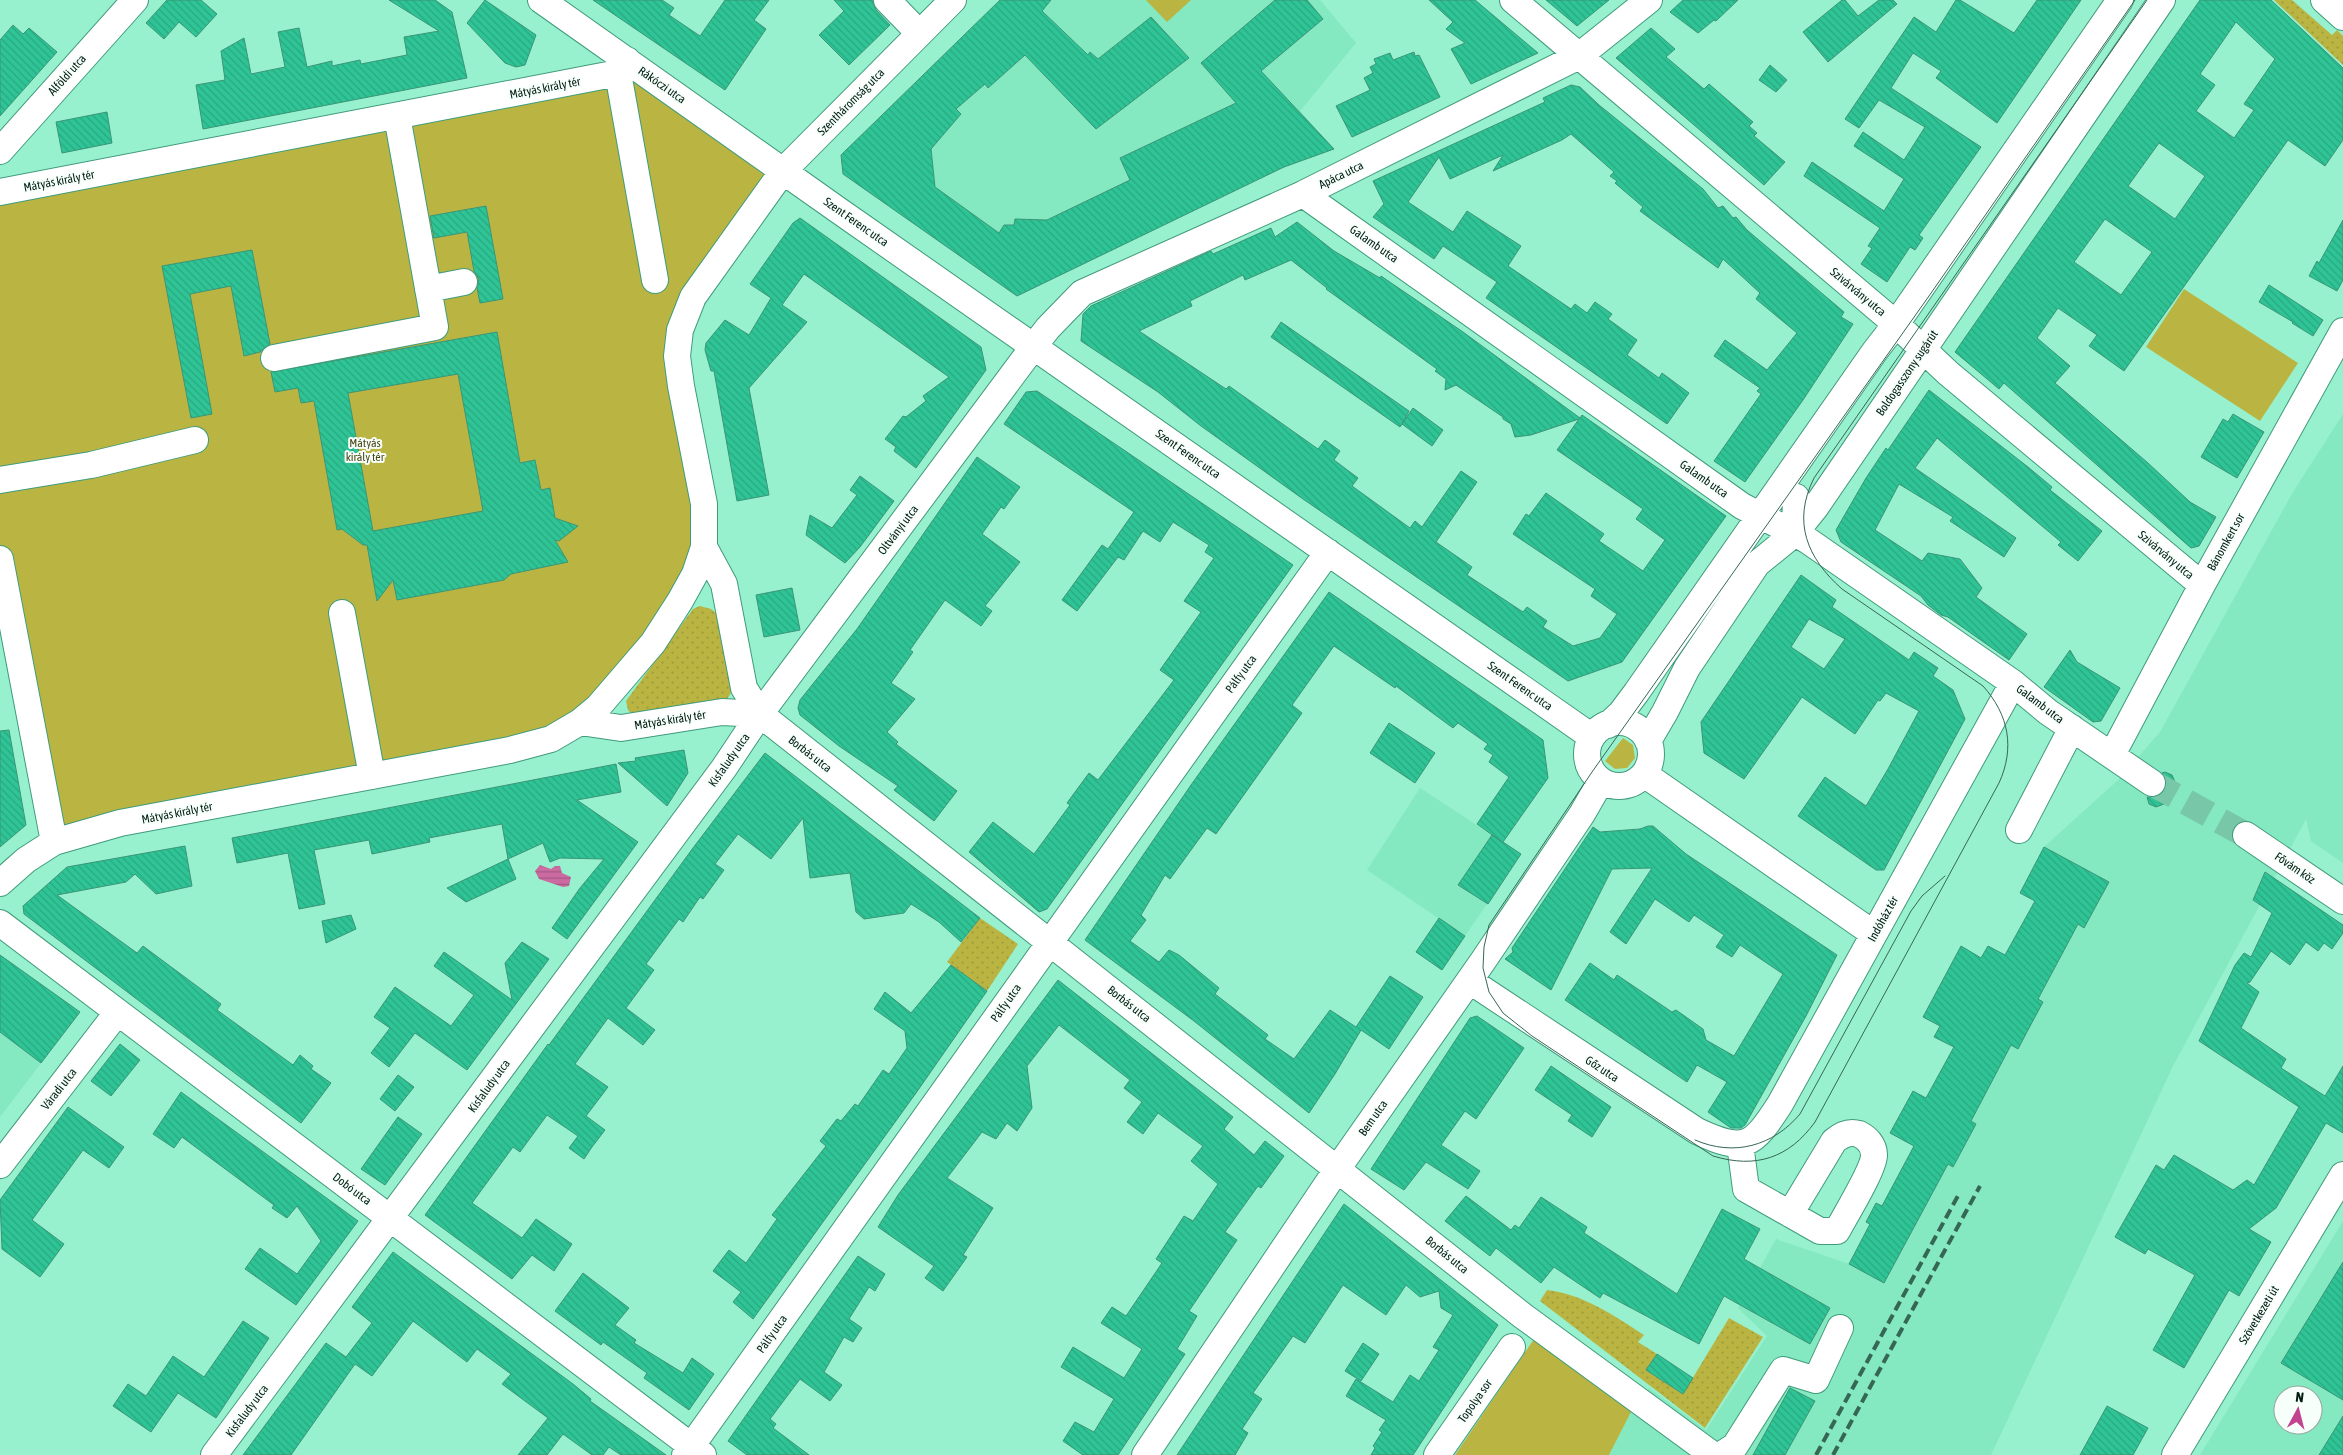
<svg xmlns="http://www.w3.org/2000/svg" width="2343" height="1455" viewBox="0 0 2343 1455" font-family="'Asap Condensed',sans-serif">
	<defs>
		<pattern id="grass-dots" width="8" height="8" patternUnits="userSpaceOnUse" patternTransform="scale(1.25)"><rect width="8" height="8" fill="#bab542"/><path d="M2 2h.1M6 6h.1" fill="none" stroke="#9e9b39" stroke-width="1.8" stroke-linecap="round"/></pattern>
		<pattern id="water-rules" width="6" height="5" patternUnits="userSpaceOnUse" patternTransform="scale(1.25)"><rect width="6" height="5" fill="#cc6ba1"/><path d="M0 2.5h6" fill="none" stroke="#a35782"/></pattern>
		<pattern id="building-back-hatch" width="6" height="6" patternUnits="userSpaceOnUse" patternTransform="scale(1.25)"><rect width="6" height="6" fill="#2fc496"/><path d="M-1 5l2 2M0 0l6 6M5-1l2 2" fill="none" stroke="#28a880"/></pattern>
	</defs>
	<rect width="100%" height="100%" fill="#97f1ce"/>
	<path fill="#84e8c1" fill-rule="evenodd" d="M1000 0H1320L1356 43 1300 111 1334 149 1275 171 1017 296 843 174Z
		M2343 414V863L2311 841 2306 819 2173 1066 1991 1455H1609L1631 1412 1649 1388 1706 1430 1767 1336 1738 1308 1776 1239 1849 1264 1870 1224 1866 1222 1876 1203 1882 1205 1914 1146 1890 1133 1913 1091 1926 1098 1953 1047 1940 1026 1961 946 1981 957 1988 946 2006 955 2034 901 2020 893 2044 847 2118 780 2160 732 2293 492Z
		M1420 788 1521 854 1465 936 1367 870Z
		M0 955 80 1012 0 1117Z
		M2343 1221V1455H2200ZM2283 1395H2313V1425H2283Z"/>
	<path fill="url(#grass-dots)" d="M2274 0H2292L2332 35 2337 30 2343 36V65Z
		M700 606 711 609 717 614 733 690 725 702 633 716 628 710 626 701 693 609Z
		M980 918 1018 944 987 991 947 962Z
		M1547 1290C1585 1295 1613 1315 1644 1335L1638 1342 1657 1354 1647 1371 1683 1394 1729 1318 1763 1337 1705 1428 1540 1301Z"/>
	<path fill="#bab542" d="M1146 0H1191L1167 22Z
		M627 60 783 171 685 313 704 504 695 574 580 722 54 842 0 559V192Z
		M2184 289 2298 363 2260 421 2146 347Z
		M1623 738 1633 745 1635 758 1627 768 1615 769 1605 761Z
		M1534 1339 1631 1412 1609 1455H1455Z"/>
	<path fill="url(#water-rules)" d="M540 865 551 869 555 866H560L562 873 571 877 569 886 563 887 539 879 535 871Z"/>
	<path fill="url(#building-back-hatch)" stroke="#3a9677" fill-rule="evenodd" d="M167 0H201L217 14 196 37 179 22 164 39 146 23Z
		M389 0H435L452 12 467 78 203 129 196 85 225 80 221 51 244 38 251 74 285 67 278 32 299 28 307 67 332 61V66L360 60 361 64 407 55 404 37 439 31Z
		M485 0 536 35 525 65 516 67 505 63 467 23Z
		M593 0H662L674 8 669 15 700 36 725 0H769L754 20 766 29 725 90Z
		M834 0H872L876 10 890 25 849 65 819 35 844 11Z
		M1000 0H1051L1042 11 1088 55 1090 52 1098 59 1151 17 1189 58 1096 129 1025 55 988 88 985 84 956 109 961 114 931 149 935 187 999 233 1004 225H1014L1015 219 1047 220 1130 180 1120 158 1236 103 1201 63 1275 0H1307L1323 19 1261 71 1334 149 1284 167 1017 296 843 174 841 155Z
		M1429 0H1475L1538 53 1471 84 1451 49 1465 43 1446 29 1453 22Z
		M1546 0H1609L1577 26Z
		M1683 0H1738L1716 21 1714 20 1698 33 1670 12Z
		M1842 0H1845L1858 16 1879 0H1893L1897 4 1828 62 1803 32Z
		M1956 0H1960L2014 33 2037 0H2081L1997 123 1936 78 1941 71 1913 53 1891 88 1981 147 1919 235 1923 238 1915 250 1910 247 1887 282 1861 264 1872 248 1868 246 1880 228 1804 176 1812 162 1884 211 1904 179 1854 146 1863 132 1904 160 1925 127 1879 100 1859 128 1845 119 1914 17 1936 32Z
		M2200 0H2271L2343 68V140L2325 166 2288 140 2124 371 2089 346 2097 335 2058 308 2037 338 2070 366 2055 383 2148 463 2190 502 2216 517 2199 546 2191 548 2004 383 1999 389 1955 352ZM2236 22 2275 59 2244 104 2254 110 2234 138 2196 111 2215 85 2200 74ZM2159 143 2205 176 2175 219 2128 186ZM2105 219 2152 252 2121 295 2074 262Z
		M13 25 23 34 29 28 57 52 0 116V40Z
		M1651 28 1675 49 1666 57 1704 89 1709 84 1753 122 1749 126 1757 133 1754 136 1785 162 1764 185 1616 58Z
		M1414 52 1415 56 1419 55 1440 97 1352 137 1336 106 1370 90 1364 78 1373 73 1370 67 1376 64 1374 59 1390 53 1393 60Z
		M1770 65 1787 80 1776 92 1759 80Z
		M1571 85 1580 87 1599 105 1703 189 1718 208 1723 206 1733 218 1736 217 1747 230 1844 312 1841 317 1853 324 1803 400 1745 482 1714 461 1761 394 1757 391 1760 388 1714 356 1725 340 1767 370 1797 333 1756 299 1760 293 1723 259 1718 268 1640 211 1643 207 1615 183 1617 181 1610 176 1614 172 1571 134 1562 140 1493 171 1503 155 1450 179 1439 157 1408 202 1453 232 1467 211 1521 246 1508 266 1571 309 1575 304 1587 313 1595 302 1612 314 1608 319 1637 340 1627 355 1659 378 1662 373 1689 393 1667 424 1486 298 1497 282 1443 246 1434 259 1373 217 1384 204 1373 181 1545 102 1543 98Z
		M107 112 112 143 62 153 56 122Z
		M486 206 503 299 480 303 477 288 479 279 474 271 467 232 434 238 430 216Z
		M800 218 981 347 986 370 916 468 894 451 896 447 885 439 903 416 906 417 926 401 923 396 949 377 804 274 782 305 807 322 749 388 769 495 737 501 714 371H711L705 350 706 343 725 320 749 335 771 298 750 284 793 223Z
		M2343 220V280L2337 291 2309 276 2317 261 2319 263Z
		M1297 222 1334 251 1380 278 1381 276 1463 332 1580 418 1582 415 1726 516 1622 662 1568 681 1303 499 1201 426 1158 392 1081 341 1083 314 1091 306 1211 251 1213 254 1271 228 1275 237ZM1291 260 1327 288 1326 289 1437 369 1435 371 1446 379 1445 390 1456 385 1503 417V419L1511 424 1515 437 1531 435 1579 419 1557 450 1643 509 1636 519 1665 540 1643 571 1599 541 1604 534 1546 493 1529 516 1526 514 1513 534 1595 589 1591 596 1617 614 1600 638 1573 646 1543 627 1547 621 1527 607 1523 612 1467 575 1472 567 1436 542 1477 482 1461 471 1422 527 1415 521 1410 528 1352 486 1358 478 1334 460 1340 451 1325 440 1318 449 1229 386 1226 389 1139 331 1192 306 1190 301 1243 275 1245 280Z
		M252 250 270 344 260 352 244 356 231 286 190 294 212 414 191 418 162 266Z
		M2269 285 2323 320 2313 336 2292 323 2293 322 2259 302Z
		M1281 322 1409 411 1402 424 1413 408 1443 430 1432 446 1402 424 1400 427 1271 337Z
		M497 332 520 463 535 460 541 490 550 488 555 518 578 526 559 541 555 540 568 562 511 574 504 580 397 600 393 580 377 601 367 545H363L342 529 337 530 314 401 301 403 298 388 275 392 271 372ZM458 374 483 511 373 531 348 393Z
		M1929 390 2028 467 2052 487 2050 490 2102 531 2078 561 2058 545 2061 542 1937 438 1915 468 2016 538 2004 557 1950 521 1953 517 1899 484 1875 530 1922 561 1928 553 1960 559 1982 588 1976 597 2027 634 2009 660 1948 617 1941 615 1928 605 1921 596 1841 542 1836 530 1866 478 1886 448 1888 450Z
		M1037 391 1293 565 1047 909 1039 912 969 852 993 822 1034 854 1070 805 1067 803 1089 773 1098 780 1174 680 1160 670 1201 612 1184 601 1214 558 1205 552 1209 545 1173 522 1160 542 1143 531 1124 560 1118 557 1077 611 1062 600 1102 545 1108 549 1134 512 1004 424 1026 392Z
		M2233 414 2264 432 2237 478 2201 457 2223 419 2228 422Z
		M977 457 1020 487 1004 509 1001 507 982 534 1020 562 985 606 992 611 981 626 945 600 910 650 913 652 891 683 915 699 887 732 898 742 896 744 957 791 934 821 894 790 898 786 839 746 800 715 798 708 800 700 857 629Z
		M860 476 894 501 860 547 845 563 806 535 810 515 832 528 857 495 850 490Z
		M1801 575 1836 600 1832 607 1909 660 1914 652 1938 668 1933 676 1953 690 1965 719 1884 870H1876L1798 816 1825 777 1866 806 1888 769 1919 711 1886 693 1880 701 1878 700 1855 734 1802 697 1744 779 1704 753 1701 722ZM1809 619 1845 639 1824 669 1791 647Z
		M792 588 800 630 764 637 756 595Z
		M1329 592 1543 740 1548 778 1503 842 1521 854 1488 904 1458 885 1492 835 1502 842 1477 824 1509 777 1489 762 1493 755 1484 749 1488 744 1458 723 1453 728 1396 686 1395 688 1334 646 1292 705 1302 713 1216 834 1207 828 1170 879 1165 875 1141 915 1146 920 1130 941 1159 962 1169 950 1179 955 1219 988 1215 994 1268 1035 1265 1039 1294 1059 1330 1010 1356 1027 1390 976 1423 997 1389 1049 1361 1030 1335 1074 1309 1113 1194 1021 1085 940 1191 785Z
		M2070 650 2077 662 2120 688 2101 721 2093 722 2044 687Z
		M1389 723 1435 753 1415 783 1370 753Z
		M9 730 26 825 0 847V731Z
		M684 750 688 773 667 806 618 763 636 761 635 758Z
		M765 753 980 918 961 942 939 922 911 904 904 913 864 919 856 912 850 873 810 878 803 818 771 859 738 834 715 864 724 870 703 899 700 897 683 922 679 919 646 964 654 970 626 1008 655 1030 643 1045 608 1018 575 1064 608 1087 586 1116 605 1130 592 1147 584 1159 569 1148 578 1136 547 1115 520 1152 513 1147 472 1203 522 1238 536 1219 572 1244 554 1271 532 1255 512 1279 425 1215 548 1044 549 1045 693 848Z
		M616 764 621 792 577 800 638 842 567 939 552 928 580 888 604 859 560 858 550 862 543 843 508 859 502 824 429 838 430 842 372 854 369 840 314 850 325 904 299 909 288 853 237 863 232 838Z
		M2165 772 2172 775 2175 782 2164 804 2156 807 2149 804 2147 797H2158L2164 792 2167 784 2162 773Z
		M1648 826H1653L1686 854 1837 955 1806 1016 1745 1125 1741 1128H1731L1708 1112 1727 1082 1697 1065 1687 1082 1565 1000 1590 963 1614 980 1617 975 1672 1012 1676 1010 1703 1029 1706 1040 1734 1056 1783 974 1740 945 1732 957 1716 947 1724 935 1694 915 1689 922 1655 899 1626 944 1610 932 1652 868 1612 869 1551 990 1505 959 1513 952 1512 948 1593 827 1600 832 1640 829Z
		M185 846 192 886 156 894 135 874 126 882 57 895 137 953 143 946 221 1004 217 1010 293 1065 300 1055 313 1066 311 1069 331 1083 301 1123 24 914 23 906 67 867Z
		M2044 847 2109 882 2084 928 2078 924 2038 999 2043 1002 2028 1030 2018 1049 2011 1045 1971 1121 1976 1124 1953 1167 1948 1164 1884 1283 1849 1264 1870 1224 1866 1222 1876 1203 1882 1206 1914 1146 1890 1133 1913 1091 1926 1098 1954 1047 1934 1037 1940 1026 1923 1017 1961 946 1981 958 1988 946 2005 955 2035 901 2020 893Z
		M508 859 516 879 466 902 447 888Z
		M2265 872 2343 925V933L2332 949 2324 943 2318 951 2306 942 2290 965 2271 951 2250 982 2247 983 2259 992 2241 1028 2286 1059 2281 1068 2325 1096 2343 1066V1133L2326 1123 2276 1208 2249 1229 2271 1242 2239 1296 2229 1290 2184 1368 2153 1350 2195 1275 2148 1249 2145 1254 2115 1237 2156 1165 2164 1170 2174 1155 2233 1190 2247 1180 2254 1185 2299 1107 2199 1041 2235 965 2244 953 2251 957 2272 913 2253 900Z
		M351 915 356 929 326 943 322 921Z
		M1439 918 1465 936 1442 970 1416 952Z
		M522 942 549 959 467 1070 415 1033 389 1067 371 1053 390 1028 374 1017 395 987 451 1026 474 995 434 966 444 952 512 1000 505 963Z
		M0 955 80 1012 41 1063 0 1032Z
		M951 965 987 991 916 1093 753 1319 733 1302 741 1292 713 1271 729 1250 746 1263 777 1219 772 1215 826 1146 820 1141 837 1119 841 1121 855 1104 858 1106 883 1070 889 1074 907 1048 905 1031 874 1009 885 992 911 1013Z
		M1058 980 1233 1117 1224 1129 1254 1155 1265 1141 1284 1156 1261 1188 1258 1186 1225 1232 1237 1240 1189 1311 1197 1316 1177 1349 1185 1354 1118 1455H1083L1063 1441 1075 1422 1094 1432 1114 1399 1061 1367 1073 1347 1124 1378 1142 1349 1101 1323 1112 1307 1126 1316 1162 1263 1156 1259 1184 1216 1193 1221 1218 1184 1191 1161 1203 1146 1158 1113 1143 1134 1127 1122 1142 1102 1124 1088 1130 1080 1059 1025 1027 1066 1032 1108 1017 1131 1007 1123 996 1139 982 1132 947 1178 993 1208 963 1255 967 1257 943 1291 925 1278 934 1266 878 1227 898 1195Z
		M1477 1016 1524 1048 1476 1119 1465 1111 1441 1145 1480 1171 1468 1189 1426 1162 1404 1190 1371 1169 1470 1018Z
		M120 1044 140 1060 111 1096 91 1081Z
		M1551 1066 1611 1107 1592 1137 1568 1121 1572 1115 1535 1090Z
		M398 1075 414 1087 395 1111 380 1099Z
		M181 1092 358 1221 296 1305 245 1269 260 1248 297 1274 321 1241 297 1206 287 1218 272 1208 274 1205 182 1137 174 1148 153 1134Z
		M68 1107 124 1147 109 1168 83 1150 32 1220 64 1244 40 1277 2 1249 0 1200Z
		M398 1117 422 1134 385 1185 361 1169Z
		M1466 1196 1511 1230 1515 1225 1519 1228 1541 1197 1587 1227 1584 1233 1677 1294 1722 1209 1760 1229 1744 1259 1830 1308 1810 1344 1724 1296 1699 1344 1603 1293 1600 1298 1554 1267 1541 1283 1496 1248 1490 1256 1445 1221Z
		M1344 1204 1498 1325 1413 1455H1371L1375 1448 1373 1446 1382 1432 1379 1430 1386 1420 1346 1396 1356 1379 1393 1402 1410 1375 1419 1381 1439 1350 1433 1347 1453 1315 1441 1308 1439 1291 1420 1297 1406 1285 1386 1315 1343 1285 1305 1343 1293 1336 1253 1393 1262 1399 1242 1429 1248 1433 1235 1455H1177Z
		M393 1252 573 1384 591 1399 590 1401 666 1455H621L609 1447 603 1455H592L563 1434 547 1455H518L548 1418 502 1384 511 1374 477 1349 467 1362 413 1321 372 1376 355 1364 291 1455H243L326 1343 346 1357 372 1323 352 1307Z
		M858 1256 885 1274 875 1291 869 1287 849 1319 862 1328 853 1342 844 1337 824 1372 842 1385 830 1401 800 1379 770 1419 776 1424 773 1428 809 1455H747L728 1441Z
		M2343 1262V1400L2281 1363Z
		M583 1273 629 1308 615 1325 636 1340 634 1343 683 1373 692 1358 714 1374 689 1410 644 1378 647 1373 603 1342 601 1345 555 1311Z
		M243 1321 269 1338 216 1418 178 1393 151 1432 113 1406 128 1384 146 1396 173 1356 204 1377Z
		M1363 1343 1379 1354 1361 1381 1345 1371Z
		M1657 1354 1693 1378 1683 1394 1646 1370Z
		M1790 1388 1815 1401 1785 1455H1753Z
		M2107 1406 2148 1428 2133 1455H2080Z
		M2343 1416V1455H2319Z"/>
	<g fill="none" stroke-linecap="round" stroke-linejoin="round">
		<path stroke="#79c7a9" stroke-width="26" stroke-dasharray="26 13" stroke-linecap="butt" d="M2152 783 2246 835"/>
		<defs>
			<path id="minor" d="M541 0 838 210 1592 737
				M887 0 919 33
				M1513 0 1896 324 1948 373 2202 585
				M2324 0 2343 17
				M618 73 655 280
				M0 151 135 0
				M0 192 618 73 627 60
				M1303 194 1742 506 1807 540 2013 683 2048 712 2152 783
				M428 289 464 282
				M274 358 435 327 397 116
				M0 480 91 465 195 440
				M1795 533 1796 497
				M704 547 724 584 744 688 760 714 1523 1316 1713 1455
				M0 559 54 842
				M342 613 372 776
				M580 722 621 728 722 712 760 714
				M1587 754a32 32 0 1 1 64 0a32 32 0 1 1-64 0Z
				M1608 725 1621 713 1636 693 1875 351 1896 324 2120 0
				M1648 741 1665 712 1687 668 1757 564 1795 533 1815 508 2162 0
				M2112 755 2202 585 2343 331
				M1644 774 1874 934
				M2019 830 2072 728
				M2246 835 2343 901
				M0 883 26 860 54 842 120 823 510 750 551 739 580 722 598 707 653 643 680 601 695 574 704 547V504L681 386 677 356 680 330 693 297 783 171 953 0
				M0 923 703 1455
				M1470 981 1697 1131C1745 1154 1753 1146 1780 1104L2013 683
				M1740 1144 1746 1189 1820 1231H1837C1845 1216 1874 1169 1874 1155 1874 1145 1867 1138 1859 1134 1849 1131 1841 1135 1834 1141L1790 1214
				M0 1165 117 1013
				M214 1455 724 768 760 714 1034 346 1048 328 1082 293 1303 194 1579 56 1649 0
				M685 1455 1328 552
				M1145 1455 1338 1168 1483 961 1582 814 1601 781
				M1437 1455 1512 1347
				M1721 1455 1735 1446 1783 1370 1816 1380 1840 1328
				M2175 1455 2343 1175"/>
		</defs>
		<use href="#minor" stroke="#409b7b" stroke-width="28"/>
		<use href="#minor" stroke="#fff" stroke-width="26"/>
		<path stroke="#366755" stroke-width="1" d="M2135 0 1929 296 1592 772 1489 925 1484 947 1483 968 1489 992 1503 1013 1532 1036 1713 1156C1756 1169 1789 1158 1815 1122L1999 783C2015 748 2009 715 1983 686L1842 589C1807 558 1792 522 1814 478L2147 0
			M1695 1140C1734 1157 1773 1146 1800 1114L1911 911 1922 896 1945 876"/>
		<path stroke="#366755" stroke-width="4" stroke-dasharray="10 5" stroke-linecap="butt" d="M1816 1455 1959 1194
			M1833 1455 1980 1186"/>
	</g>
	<g text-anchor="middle" stroke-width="4" stroke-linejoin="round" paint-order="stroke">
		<g font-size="12" fill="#021d14" stroke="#f7fffb">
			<text transform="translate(67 75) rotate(-48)" y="4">Alföldi utca</text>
			<text transform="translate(662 85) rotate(35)" y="4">Rákóczi utca</text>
			<text transform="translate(545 88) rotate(-11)" y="4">Mátyás király tér</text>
			<text transform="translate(851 102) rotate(-45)" y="4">Szentháromság utca</text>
			<text transform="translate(1341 175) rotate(-26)" y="4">Apáca utca</text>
			<text transform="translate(59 181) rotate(-11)" y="4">Mátyás király tér</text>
			<text transform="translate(856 222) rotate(35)" y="4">Szent Ferenc utca</text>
			<text transform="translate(1374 244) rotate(35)" y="4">Galamb utca</text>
			<text transform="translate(1858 292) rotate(40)" y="4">Szivárvány utca</text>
			<text transform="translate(1907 373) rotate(-56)" y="4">Boldogasszony sugárút</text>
			<text transform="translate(1188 454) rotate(35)" y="4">Szent Ferenc utca</text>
			<text transform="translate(1704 479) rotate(35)" y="4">Galamb utca</text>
			<text transform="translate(898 530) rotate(-53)" y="4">Oltványi utca</text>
			<text transform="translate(2226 542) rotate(-61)" y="4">Bánomkert sor</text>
			<text transform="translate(2166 555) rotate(40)" y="4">Szivárvány utca</text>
			<text transform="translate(1241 674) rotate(-54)" y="4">Pálfy utca</text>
			<text transform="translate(1520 686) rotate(35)" y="4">Szent Ferenc utca</text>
			<text transform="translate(2040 704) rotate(37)" y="4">Galamb utca</text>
			<text transform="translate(670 720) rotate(-9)" y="4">Mátyás király tér</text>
			<text transform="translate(810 754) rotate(38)" y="4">Borbás utca</text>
			<text transform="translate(729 760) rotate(-55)" y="4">Kisfaludy utca</text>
			<text transform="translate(177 813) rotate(-11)" y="4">Mátyás király tér</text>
			<text transform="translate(2295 868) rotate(34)" y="4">Fővám köz</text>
			<text transform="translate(1883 919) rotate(-61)" y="4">Indóház tér</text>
			<text transform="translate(1006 1003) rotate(-55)" y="4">Pálfy utca</text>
			<text transform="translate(1129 1004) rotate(38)" y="4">Borbás utca</text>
			<text transform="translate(1602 1069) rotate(33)" y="4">Gőz utca</text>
			<text transform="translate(489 1086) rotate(-54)" y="4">Kisfaludy utca</text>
			<text transform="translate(59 1089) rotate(-52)" y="4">Váradi utca</text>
			<text transform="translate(1373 1118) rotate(-55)" y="4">Bem utca</text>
			<text transform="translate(352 1189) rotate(37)" y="4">Dobó utca</text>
			<text transform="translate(1447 1255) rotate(39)" y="4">Borbás utca</text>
			<text transform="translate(2259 1315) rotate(-59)" y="4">Szövetkezeti út</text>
			<text transform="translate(772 1334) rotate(-55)" y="4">Pálfy utca</text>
			<text transform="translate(1475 1401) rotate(-55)" y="4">Topolya sor</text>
			<text transform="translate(247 1411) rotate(-53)" y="4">Kisfaludy utca</text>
		</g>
		<g font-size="12" fill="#4a4819" stroke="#f7fffb">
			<text x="365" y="447">Mátyás<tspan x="365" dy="14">király tér</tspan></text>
		</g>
	</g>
	<g transform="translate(2298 1410) rotate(7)"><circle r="24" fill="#f7fffb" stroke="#95a59f"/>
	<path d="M0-4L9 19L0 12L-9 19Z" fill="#c24390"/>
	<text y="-8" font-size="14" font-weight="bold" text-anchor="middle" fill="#021d14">N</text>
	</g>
</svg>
